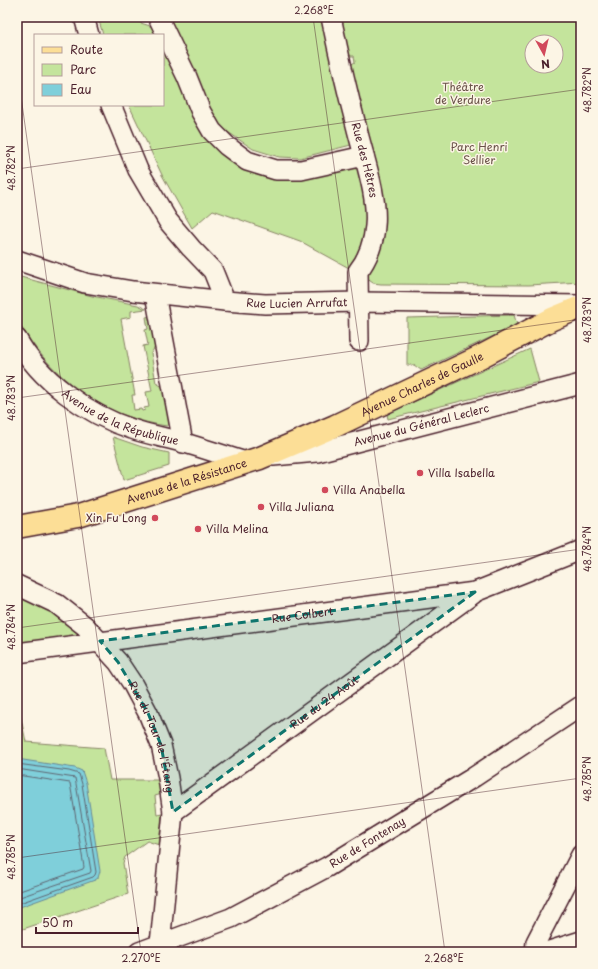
<svg xmlns="http://www.w3.org/2000/svg" width="598" height="969" viewBox="0 0 598 969" font-family="'Playpen Sans',sans-serif">
	<rect width="100%" height="100%" fill="#fcf5e5"/>
	<filter id="ink" filterUnits="userSpaceOnUse"><feTurbulence type="fractalNoise" baseFrequency=".025" numOctaves="2"/><feDisplacementMap in="SourceGraphic" scale="8" xChannelSelector="R" yChannelSelector="G"/><feConvolveMatrix kernelMatrix="1 2 1 2 8 2 1 2 1" color-interpolation-filters="sRGB"/></filter>
	<g filter="url(#ink)">
		<path fill="#c4e49c" stroke="#878264" fill-rule="evenodd" d="M98 17H131L141 23 156 28 159 35H103Z
			M164 17H325L355 144 300 158 279 157 253 149 219 126 208 110Z
			M338 17H581V282L529 285 381 284 373 283 366 278C376 252 387 233 385 204L350 65 355 62 354 56H348ZM532 42H556V66H532Z
			M163 44 191 108 265 176 358 166 370 205 363 247 349 268 300 241 213 210 192 228 162 175 129 105H163Z
			M17 276 92 296 138 305 146 309 131 311V317L121 319 135 395H132L134 410 141 409 142 411 145 410 144 408 149 407 146 392 152 391 143 346 148 345 145 330 148 329 146 317 151 316 155 347 151 353 156 383 163 387 169 423 167 426C112 419 61 385 30 340 26 334 20 326 18 319 15 311 17 286 17 276Z
			M514 315 517 325 421 370 414 365H407V318Z
			M530 349 539 382 388 419 387 414Z
			M113 437 142 447 169 453V466L124 480Z
			M17 591 35 599 77 628 78 637 17 644Z
			M17 699 26 742 104 748 110 780H160L162 794 155 796 157 815 162 814 159 845 147 841 125 857 123 863 128 894 17 931Z"/>
		<path fill="#7fcfda" stroke="#6a8994" d="M17 759 75 768 82 771 86 783 100 871 98 878 95 880 17 908Z"/>
		<g fill="none" stroke-linecap="round" stroke-linejoin="round">
			<path stroke="#5f6571" stroke-width="1" d="M17 764 69 771 79 774 82 784 96 872 95 875 93 877 17 904
				M17 769 75 778 91 871 90 873 17 898
				M17 775 70 783 84 867 83 869 17 892"/>
			<defs>
				<g id="minor">
					<path d="M84 17 89 35"/>
					<path d="M158 17 187 77 201 112 212 131 227 146 247 161 276 170H301L364 156"/>
					<path id="s1" d="M331 17C339 56 348 95 358 133 365 161 378 198 375 226 374 241 368 259 358 271L359 341"/>
					<path d="M111 105 138 170 168 221 191 248 213 271 225 301"/>
					<path id="s2" d="M17 260 85 283 133 291 225 301 265 304 359 302 581 305"/>
					<path d="M155 294 183 443"/>
					<path id="s3" d="M17 339C39 380 88 415 132 429 149 435 168 438 185 443 205 449 226 456 246 462"/>
					<path id="s4" d="M273 456 317 452 581 384"/>
					<path id="s5" d="M17 585 57 604 85 626 118 662 132 683 148 713 161 745 168 778 173 812 160 944"/>
					<path id="s6" d="M17 653 475 592 581 550"/>
					<path id="s7" d="M173 812 473 594"/>
					<path id="s8" d="M139 952 231 918 327 867 474 777 581 706"/>
					<path d="M535 952 536 942 581 855"/>
					<path d="M546 952 581 941"/>
				</g>
				<g id="major">
					<path id="s9" d="M17 527 78 516 260 458 335 426 480 357 552 319 581 307"/>
				</g>
			</defs>
			<use href="#minor" stroke="#4a1f2b" stroke-width="22"/>
			<use href="#major" stroke="#4a1f2b" stroke-width="25"/>
			<use href="#minor" stroke="#fcf5e5" stroke-width="19"/>
			<use href="#major" stroke="#fcde96" stroke-width="22"/>
		</g>
	</g>
	<path fill="#0f766e" fill-opacity="0.2" stroke="#0f766e" stroke-width="3" stroke-dasharray="8 5" stroke-linejoin="round" d="M475 592 173 812 161 745 148 713 118 662 100 641Z"/>
	<path fill="none" stroke="#4a1f2b" stroke-width="1" stroke-opacity="0.45" d="M313 17 445 952M17 68 141 952M17 169 581 89M17 398 581 319M17 628 581 549M17 858 581 778"/>
	<g fill="#d1495b" stroke="#fcf5e5" stroke-width="1.5">
		<circle cx="420" cy="473" r="4"/>
		<circle cx="325" cy="490" r="4"/>
		<circle cx="261" cy="507" r="4"/>
		<circle cx="155" cy="518" r="4"/>
		<circle cx="198" cy="529" r="4"/>
	</g>
	<g text-anchor="middle" stroke-width="3" stroke-linejoin="round" paint-order="stroke">
		<g font-size="11" fill="#685047" stroke="#fcf5e5">
			<text x="463" y="91">Théâtre<tspan x="463" dy="13">de Verdure</tspan></text>
			<text x="479" y="151">Parc Henri<tspan x="479" dy="13">Sellier</tspan></text>
		</g>
		<g font-size="11" fill="#4a1f2b" stroke="#fcf5e5">
			<text dy="4" stroke="none"><textPath href="#s1" startOffset="147">Rue des Hêtres</textPath></text>
			<text dy="4" stroke="none"><textPath href="#s2" startOffset="285">Rue Lucien Arrufat</textPath></text>
			<text dy="4" stroke="none"><textPath href="#s9" startOffset="431">Avenue Charles de Gaulle</textPath></text>
			<text dy="4" stroke="none"><textPath href="#s3" startOffset="134">Avenue de la République</textPath></text>
			<text dy="4" stroke="none"><textPath href="#s4" startOffset="152">Avenue du Général Leclerc</textPath></text>
			<text dy="4" stroke="none"><textPath href="#s9" startOffset="176">Avenue de la Résistance</textPath></text>
			<text dy="4" stroke="none"><textPath href="#s6" startOffset="288">Rue Colbert</textPath></text>
			<text dy="4" stroke="none"><textPath href="#s7" startOffset="187">Rue du 24 Août</textPath></text>
			<text dy="4" stroke="none"><textPath href="#s5" startOffset="212">Rue du Tour de l'Étang</textPath></text>
			<text dy="4" stroke="none"><textPath href="#s8" startOffset="254">Rue de Fontenay</textPath></text>
		</g>
		<g font-size="11" fill="#4a1f2b" stroke="#fcf5e5" text-anchor="start">
			<text x="428" y="477">Villa Isabella</text>
			<text x="333" y="494">Villa Anabella</text>
			<text x="269" y="511">Villa Juliana</text>
			<text x="147" y="522" text-anchor="end">Xin Fu Long</text>
			<text x="206" y="533">Villa Melina</text>
		</g>
	</g>
	<rect width="598" height="969" fill="none" stroke="#fcf5e5" stroke-width="44"/>
	<rect x="34" y="34" width="130" height="72" fill="#fcf5e5" stroke="#b59f9b"/>
	<rect x="42" y="47" width="20" height="6" fill="#fcde96" stroke="#b59f9b"/>
	<text x="70" y="54" font-size="12" fill="#4a1f2b">Route</text>
	<rect x="42" y="64" width="20" height="12" fill="#c4e49c" stroke="#b59f9b"/>
	<text x="70" y="74" font-size="12" fill="#4a1f2b">Parc</text>
	<rect x="42" y="84" width="20" height="12" fill="#7fcfda" stroke="#b59f9b"/>
	<text x="70" y="94" font-size="12" fill="#4a1f2b">Eau</text>
	<g transform="translate(544 54) rotate(172)"><circle r="19" fill="#fcf5e5" stroke="#b59f9b"/>
	<path d="M0-3L7 15L0 10L-7 15Z" fill="#d1495b"/>
	<text y="-6" font-size="11" font-weight="bold" text-anchor="middle" fill="#4a1f2b">N</text>
	</g>
	<path d="M36 927v6h102v-6" fill="none" stroke="#4a1f2b" stroke-width="2"/>
	<text x="42" y="927" font-size="12" fill="#4a1f2b" stroke="#fcf5e5" stroke-width="3" paint-order="stroke">50 m</text>
	<rect x="22" y="22" width="554" height="925" fill="none" stroke="#4a1f2b" stroke-width="1.5"/>
	<g font-size="10" text-anchor="middle" fill="#4a1f2b">
		<text x="314" y="14">2.268°E</text>
		<text transform="translate(587 90) rotate(-90)" y="4">48.782°N</text>
		<text transform="translate(11 168) rotate(-90)" y="4">48.782°N</text>
		<text transform="translate(587 320) rotate(-90)" y="4">48.783°N</text>
		<text transform="translate(11 398) rotate(-90)" y="4">48.783°N</text>
		<text transform="translate(587 549) rotate(-90)" y="4">48.784°N</text>
		<text transform="translate(11 627) rotate(-90)" y="4">48.784°N</text>
		<text transform="translate(587 779) rotate(-90)" y="4">48.785°N</text>
		<text transform="translate(11 857) rotate(-90)" y="4">48.785°N</text>
		<text x="141" y="962">2.270°E</text>
		<text x="444" y="962">2.268°E</text>
	</g>
</svg>
